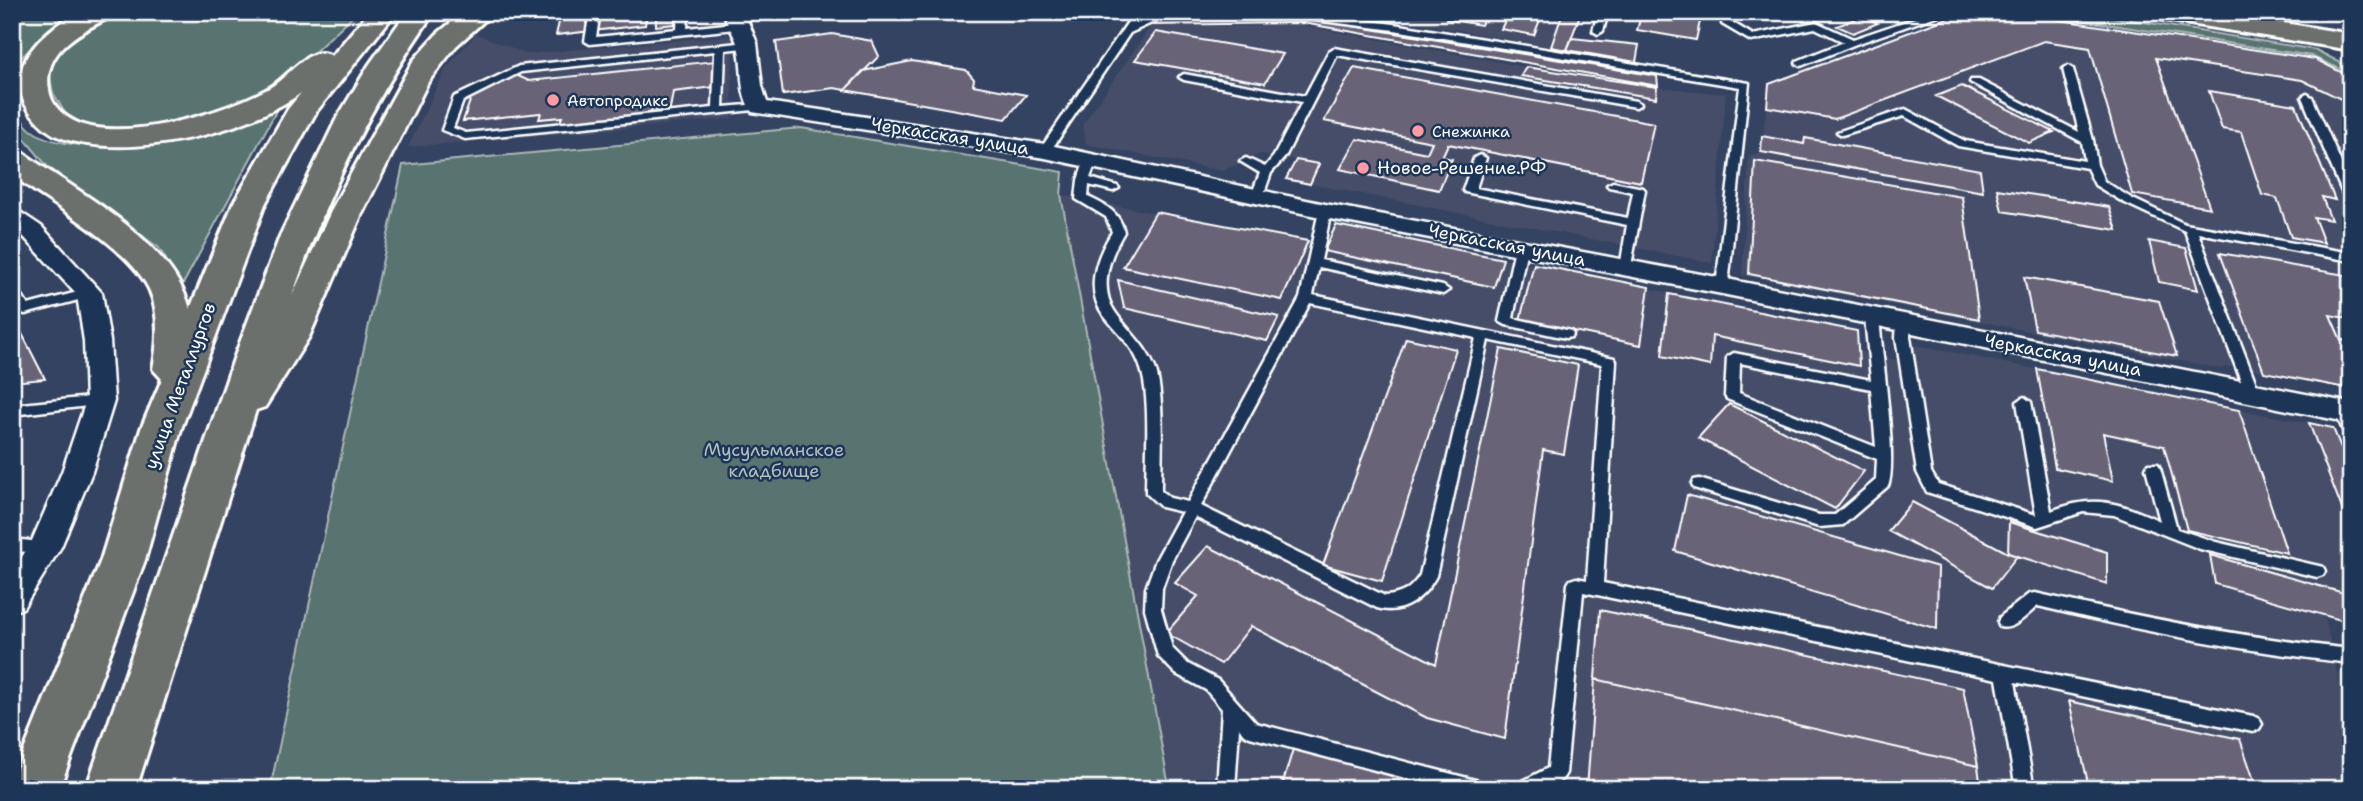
<svg xmlns="http://www.w3.org/2000/svg" width="2363" height="801" viewBox="0 0 2363 801" font-family="'Shantell Sans',sans-serif">
	<rect width="100%" height="100%" fill="#344361"/>
	<filter id="ink" filterUnits="userSpaceOnUse"><feTurbulence type="fractalNoise" baseFrequency=".0143" numOctaves="2"/><feDisplacementMap in="SourceGraphic" scale="14" xChannelSelector="R" yChannelSelector="G"/><feConvolveMatrix kernelMatrix="1 2 1 2 8 2 1 2 1" color-interpolation-filters="sRGB"/></filter>
	<g filter="url(#ink)">
		<path fill="#444d68" d="M1368 12H1581L1567 50 1408 21 1409 15Z
			M1964 12H2007L2315 59 2351 77V389L2242 367H2225L2221 369 1742 275 1749 156 1761 152 1769 84Z
			M1300 25 1526 67 1657 87 1726 94 1712 263 1286 179 1295 160 1261 154 1222 171 1086 144 1082 125 1151 26Z
			M476 34 527 54 733 35 732 119 408 147 446 68Z
			M1061 195 1326 246 1336 225 1857 331 1859 351 1897 360 1895 341 2333 428 2351 472V623L2325 617 2351 736V789H1167Z"/>
		<path fill="#587370" stroke="#acb9b8" stroke-width="2" d="M12 12H86L36 43 16 63 12 90Z
			M115 12H357L272 92 186 121 151 128 110 130 84 124 65 113 53 93 49 71 56 51 78 33Z
			M2029 12H2082L2316 50 2351 68V74L2311 56Z
			M12 95C16 104 19 117 25 124 50 157 159 146 195 138 224 130 252 116 280 104L182 286 159 248 47 166 19 132 12 115Z
			M801 128 1063 172 1061 195 1169 787 270 789 403 165Z"/>
		<path fill="#696477" stroke="#fff" stroke-width="2" d="M611 12H647L645 25 556 35 560 18Z
			M656 12H676L675 24 656 26Z
			M1450 12H1487L1481 25 1446 19Z
			M1509 12H1543L1534 35 1501 29Z
			M1563 12H1581L1567 50 1551 47Z
			M1642 12H1702L1696 40 1637 30Z
			M1964 12H2007L2315 59 2351 77V104L2302 80 2156 58 2210 208 2132 194 2090 48 2044 41 1835 119 1767 107 1769 84Z
			M1862 16 1878 23 1853 33 1837 26Z
			M1298 17 1657 76 1658 86 1303 23 1152 25 1154 19Z
			M1156 32 1283 54 1265 83 1135 60Z
			M832 34 872 41 879 56 845 90 834 88 783 95 776 42Z
			M1572 38 1639 45 1636 62 1567 50Z
			M715 61 714 87 673 92 670 109 651 110 650 115 559 125 562 117 539 119 541 113 463 121 471 98 516 75 529 81Z
			M912 61 966 70 974 79 973 85 1026 95 1006 119 845 90 863 71Z
			M1526 67 1657 87 1656 98 1521 76Z
			M1354 68 1654 123 1641 182 1448 144 1442 157 1452 159 1439 190 1340 169 1357 139 1427 153 1432 142 1324 121Z
			M1962 86 2054 132 2029 143 1936 96Z
			M2209 91 2296 105 2335 200 2322 197 2331 220 2314 217 2324 243 2291 237 2277 198 2262 195 2241 132 2222 129Z
			M1762 136 1804 144 1805 138 1980 170 1983 192 1761 152Z
			M1296 160 1319 164 1310 184 1286 179Z
			M1755 161 1962 197 1979 319 1749 274Z
			M1997 189 2109 207 2117 230 2002 211Z
			M1156 212 1292 238 1308 241 1282 300 1123 267Z
			M1336 225 1503 259 1494 287 1324 251Z
			M2149 241 2186 248 2198 290 2159 282Z
			M2220 253 2351 276V319L2330 315 2341 340 2351 341V389L2264 372Z
			M1534 264 1649 287 1641 345 1520 320Z
			M2024 277 2159 301 2177 356 2035 330Z
			M1118 280 1279 317 1267 341 1124 308Z
			M1669 294 1857 331 1859 366 1712 336 1710 366 1662 356Z
			M12 314 45 379 12 382Z
			M1406 338 1456 349 1382 581 1323 565Z
			M1501 349 1578 365 1564 454 1543 450 1505 739 1427 718 1251 626 1221 664 1166 633 1198 596 1175 583 1208 546 1436 664Z
			M2037 369 2239 410 2287 553 2187 530 2164 446 2103 433 2113 481 2055 468Z
			M1729 404 1864 471 1835 509 1698 438Z
			M2309 423 2333 428 2351 472V532Z
			M1687 495 1938 567 1937 629 1675 551Z
			M1912 502 2008 553 2017 556 1992 588 1888 531Z
			M2009 522 2107 552V584L2008 553Z
			M2210 555 2351 595V623L2215 584Z
			M1600 610 1963 688 1978 766 1595 679Z
			M1595 679 1978 766 1981 789H1587Z
			M2069 701 2240 739 2257 789 2089 787Z
			M1293 749 1441 789H1281Z"/>
		<g fill="none" stroke-linecap="round" stroke-linejoin="round">
			<defs>
				<path id="service" d="M590 12H600L596 37 677 29 678 12H688L687 28 735 23 740 26 735 29 590 44 585 41Z
					M1158 12H1231L1226 15H1169L1130 33 1049 153H1041L1039 151 1130 19H1136V24Z
					M1270 12H1300L1394 24 1749 83 1728 286 1722 290 1716 286 1740 87 1394 30 1275 15Z
					M1598 12H1608L1603 31 1598 34 1593 31Z
					M1723 12H1733L1730 21 1753 35 1816 22 1853 39 1933 12H1948L1856 44 1801 66 1796 63 1797 61 1844 42 1815 28 1751 41 1722 24Z
					M748 42 752 43V47L725 50 723 107 760 104 764 105V109L465 139 442 130 454 97 519 66ZM715 51 713 108 466 133 453 128 463 101 521 72Z
					M1334 48 1636 101 1641 104 1636 107 1337 55 1285 157 1271 173 1263 196 1261 198H1253L1251 196 1260 173 1240 161 1246 158 1265 167 1274 156 1302 102 1184 80 1179 77 1184 74 1305 96 1329 51Z
					M2068 66 2073 69 2093 140 2097 165 2104 181 2131 198 2185 224 2351 253V261L2198 233 2260 394 2258 397 2253 399 2246 394 2185 231 2123 202 2095 185 2087 168 1958 146 1904 116 1842 135 1837 132 1905 109 1965 141 2085 161 2082 142 1970 82 1971 80H1979L2079 132 2063 69Z
					M2307 94 2312 97 2351 185V202L2345 199 2302 97Z
					M1480 155 1486 158 1476 188 1628 218 1633 192 1609 187 1607 185 1613 182 1643 188 1645 190 1630 271H1622L1620 268 1627 225 1465 192 1463 190 1474 158Z
					M1090 159 1096 162 1090 178 1117 186 1119 188 1113 191 1089 185 1088 197C1105 205 1120 212 1124 232 1110 255 1098 287 1115 312 1128 331 1146 345 1155 368 1165 395 1161 460 1161 491L1170 498 1188 502 1300 298 1319 211 1325 207 1331 211 1321 260 1443 286 1449 290 1443 294 1319 267 1313 295 1614 358 1616 361 1603 583 2253 716 2259 719 2262 724 2259 729 2253 732 2015 682 2034 789H2016L1997 679 1583 592 1566 773C1558 791 1534 789 1517 789L1519 783 1548 768 1568 584 1570 580 1576 578 1587 580 1602 364 1488 340 1436 576C1425 597 1403 616 1377 608L1195 517 1172 560 1162 588 1161 609 1172 648 1188 664 1218 680 1256 723 1479 781 1486 783 1488 789H1447L1250 737 1244 734 1239 728 1235 789H1217L1222 709 1206 690 1176 674 1158 656 1145 609 1146 588 1156 560 1182 512 1161 507 1146 493C1146 460 1151 399 1141 369 1135 348 1118 333 1105 317 1084 291 1096 257 1112 232L1106 217 1076 199 1078 180 1084 162ZM1310 303 1476 338 1420 575C1411 589 1402 595 1385 596L1201 506Z
					M1521 244 1527 248 1513 318 1571 331 1573 334 1571 337 1566 338 1506 325 1499 321 1515 248Z
					M12 289 17 290 28 305 89 289 95 293 94 296 25 314C13 311 12 299 12 289Z
					M1872 313 1879 317C1881 348 1898 464 1888 486L1843 525 1819 527 1694 488 1692 484 1694 480 1699 479 1819 515H1835L1876 480 1877 459 1727 399 1725 396 1727 357 1734 353 1871 380 1865 317ZM1740 363 1871 389 1876 447 1739 393Z
					M1904 319 1911 323 1910 337 1931 472 1938 484 2036 515 2017 402 2024 397 2031 402 2051 511C2095 494 2118 502 2160 521L2146 468 2148 464H2158L2160 468 2177 529 2216 542 2323 567 2325 571 2323 575 2317 577 2200 549 2114 515 2083 512 2037 527 1927 492 1917 472 1896 337 1897 323Z
					M100 396 107 401 105 404 12 415V405Z
					M2342 407 2347 409 2351 416V438L2346 437 2335 412Z
					M12 539 51 543 53 547 51 551 45 553 12 551Z
					M2035 593C2139 617 2244 638 2351 649V663C2245 652 2141 631 2038 606 2027 614 2014 631 2000 627L1998 622 2000 617 2029 594Z"/>
				<path id="minor" d="M724 12H744L757 43 762 86 767 102 1045 144 1325 204 1722 278 2351 403V423L1722 294 1325 218 1045 158 752 112C737 89 745 67 737 43 733 32 726 24 724 12Z
					M12 210 20 212 41 226 102 293 110 341 114 401 92 472 61 547 23 608 12 612V572L31 543 62 472 86 401 84 341 77 295 23 236 12 228Z"/>
				<path id="primary" d="M78 12H112L108 18C80 32 42 51 49 90 51 103 59 112 70 119 116 147 228 112 271 87 289 77 310 43 332 56L369 12H396L316 112 265 204 181 429 145 560 59 789H12V780L101 560 141 429 162 379 153 369C158 343 160 313 149 289 128 246 51 204 12 175V151L23 153C78 193 171 239 190 309L233 204 288 109 301 93C245 133 128 161 62 138 48 133 38 123 30 112 0 69 43 31 78 12Z
					M407 12H434C369 106 330 189 292 296L334 205 413 61 437 34 464 12H494L456 46 428 82 361 216 309 337 265 407 256 410 136 789H86L235 356 280 236 336 120 369 65Z
					M2152 12H2216L2351 34V50L2165 20 2156 18Z"/>
			</defs>
			<use href="#service" stroke="#fff" stroke-width="5"/>
			<use href="#minor" stroke="#fff" stroke-width="5"/>
			<use href="#primary" stroke="#fff" stroke-width="6"/>
			<use href="#service" fill="#1d3557" fill-rule="evenodd"/>
			<use href="#minor" fill="#1d3557" fill-rule="evenodd"/>
			<use href="#primary" fill="#6c706d" fill-rule="evenodd"/>
		</g>
	</g>
	<g fill="#ff9aa2" stroke="#1d3557" stroke-width="2.5">
		<circle cx="553" cy="100" r="7"/>
		<circle cx="1418" cy="131" r="7"/>
		<circle cx="1363" cy="168" r="7"/>
	</g>
	<g text-anchor="middle" stroke-width="5" stroke-linejoin="round" paint-order="stroke">
		<g font-size="16" fill="#fff" stroke="#1d3557" text-anchor="start">
			<text x="567" y="106">Автопродикс</text>
			<text x="1432" y="137">Снежинка</text>
		</g>
		<g font-size="18" fill="#fff" stroke="#1d3557">
			<text transform="translate(950 136) rotate(9)" y="6">Черкасская улица</text>
			<text transform="translate(1507 245) rotate(11)" y="6">Черкасская улица</text>
			<text transform="translate(2063 355) rotate(11)" y="6">Черкасская улица</text>
			<text transform="translate(180 386) rotate(-70)" y="6">улица Металлургов</text>
		</g>
		<g font-size="18" fill="#fff" stroke="#1d3557" text-anchor="start">
			<text x="1377" y="174">Новое-Решение.РФ</text>
		</g>
		<g font-size="18" fill="#b4c0bf" stroke="#1d3557">
			<text x="774" y="456">Мусульманское<tspan x="774" dy="21">кладбище</tspan></text>
		</g>
	</g>
	<rect width="2363" height="801" fill="none" stroke="#1d3557" stroke-width="42"/>
	<rect x="21" y="21" width="2321" height="759" fill="none" stroke="#fff" stroke-width="2.5" filter="url(#ink)"/>
</svg>
